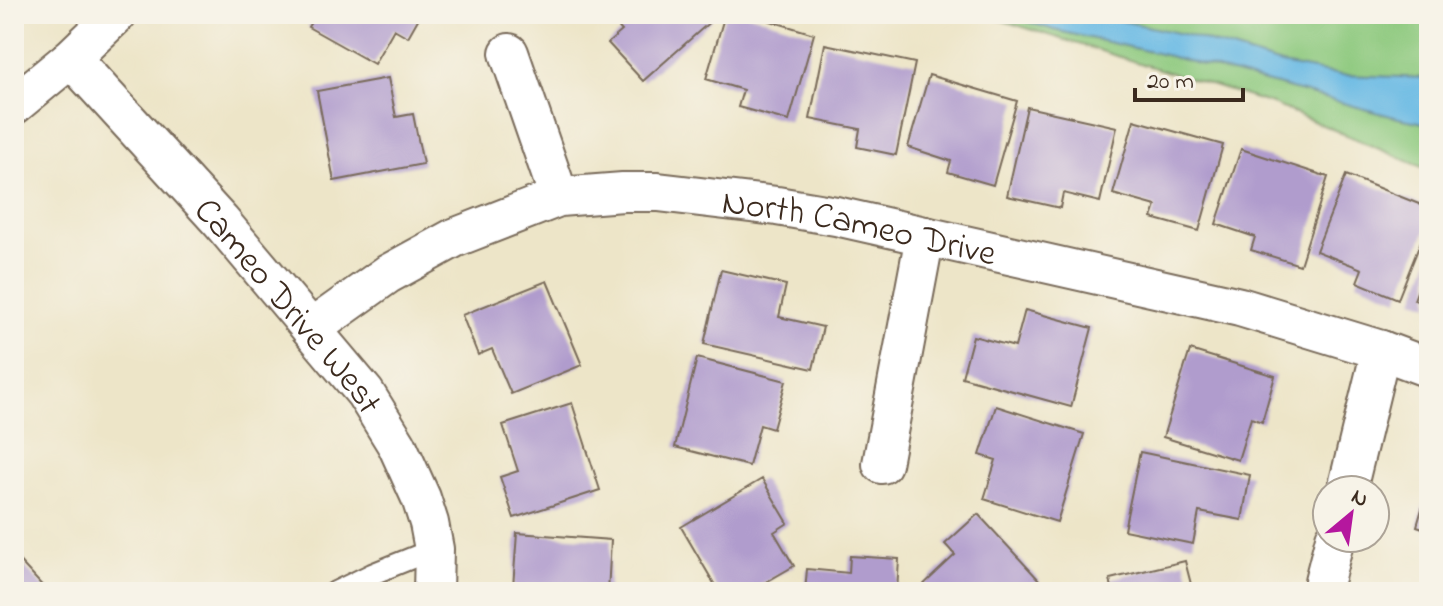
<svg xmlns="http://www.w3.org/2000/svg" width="1443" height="606" viewBox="0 0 1443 606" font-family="'Indie Flower',sans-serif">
	<rect width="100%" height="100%" fill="#f7f3e8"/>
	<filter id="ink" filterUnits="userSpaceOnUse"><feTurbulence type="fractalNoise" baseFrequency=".0125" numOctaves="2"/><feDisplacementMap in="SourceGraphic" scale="16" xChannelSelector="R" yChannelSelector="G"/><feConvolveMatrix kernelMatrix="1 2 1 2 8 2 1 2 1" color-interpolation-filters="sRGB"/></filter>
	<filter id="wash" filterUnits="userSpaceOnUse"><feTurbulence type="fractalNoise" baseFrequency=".006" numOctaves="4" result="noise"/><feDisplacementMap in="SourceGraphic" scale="32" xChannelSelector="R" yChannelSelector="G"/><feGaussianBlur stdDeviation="1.8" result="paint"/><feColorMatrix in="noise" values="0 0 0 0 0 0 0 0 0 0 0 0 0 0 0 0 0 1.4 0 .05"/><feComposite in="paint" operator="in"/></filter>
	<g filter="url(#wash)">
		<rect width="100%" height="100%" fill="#ede5c8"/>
		<path fill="#8dc97e" stroke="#647a4e" stroke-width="2" d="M981 14H1429V170L1275 105Z"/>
		<path fill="#69bae4" stroke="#527281" stroke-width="2" d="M1002 14 1109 18 1187 35 1281 64 1341 75 1429 78V124L1398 118 1169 56 1054 30Z"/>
		<g id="blocks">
			<path fill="#b09ccd" d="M316 14H421L408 37 394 29 374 64 308 27Z
				M607 14H707L712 20 643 81 608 43 622 31Z
				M725 14H747L814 34 789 121 738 107 743 90 706 79Z
				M825 44 915 63 896 155 857 147 860 129 810 119Z
				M929 75 1017 101 993 185 948 172 951 161 908 147Z
				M388 78 396 117 413 114 423 164 334 181 317 91Z
				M1027 107 1117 127 1100 202 1063 193 1060 208 1007 196Z
				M1134 120 1223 145 1199 231 1152 218 1156 206 1113 194Z
				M1241 149 1328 177 1300 265 1251 250 1255 237 1216 224Z
				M1346 175 1429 208V221L1398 299 1357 282 1362 269 1316 251Z
				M1429 259V305L1414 300Z
				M721 270 786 285 779 317 823 327 813 369 704 344Z
				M547 281 582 365 511 394 492 349 478 355 462 315Z
				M1025 310 1092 328 1071 407 962 377 973 336 1015 347Z
				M1190 350 1275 376 1262 422 1251 418 1238 460 1163 437Z
				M697 358 786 381 773 429 760 425 749 466 675 447Z
				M572 403 600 490 514 518 500 477 518 471 503 425Z
				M996 406 1084 434 1057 522 984 499 996 460 980 455Z
				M1140 452 1250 475 1242 520 1199 512 1193 544 1124 530Z
				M762 479 788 523 774 532 794 566 749 592H719L681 527Z
				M1428 488H1429V530L1417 526Z
				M978 514 1040 581 1028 592H925L921 587 955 555 945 544Z
				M517 533 611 540 608 592H532V589L513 587Z
				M14 555 48 592H14Z
				M850 556 899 559 897 592H805L807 569 849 573Z
				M1185 561 1193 592H1113L1110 579Z"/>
		</g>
	</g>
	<g filter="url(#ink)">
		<use href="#blocks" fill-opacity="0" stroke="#796b5a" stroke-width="2"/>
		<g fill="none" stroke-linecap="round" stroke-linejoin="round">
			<defs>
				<path id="lane" d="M335 592 372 574 434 549"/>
				<g id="street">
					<path d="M509 53 559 197"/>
					<path id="s1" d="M71 58 221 222 365 393 397 445 421 498 429 523 434 549 433 592"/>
					<path d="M14 105 71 58 117 14"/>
					<path id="s2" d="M311 329 388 274 454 238 559 197 623 192H658L777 206 836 216 1240 307 1381 350 1429 368"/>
					<path d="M882 464 925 236"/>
					<path d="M1347 490 1381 350"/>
					<path d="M1324 581 1335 538"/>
				</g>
			</defs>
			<use href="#lane" stroke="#796b5a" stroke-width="24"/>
			<use href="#street" stroke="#796b5a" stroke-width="42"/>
			<use href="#lane" stroke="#fff" stroke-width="20"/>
			<use href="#street" stroke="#fff" stroke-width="38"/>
		</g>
	</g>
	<g text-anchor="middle" stroke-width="7" stroke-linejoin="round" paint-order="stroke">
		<g font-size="36" fill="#3b2a1e" stroke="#f7f3e8">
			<text dy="13" stroke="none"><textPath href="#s2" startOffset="586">North Cameo Drive</textPath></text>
			<text dy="13" stroke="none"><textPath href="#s1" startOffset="330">Cameo Drive West</textPath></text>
		</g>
	</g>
	<rect width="1443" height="606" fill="none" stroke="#f7f3e8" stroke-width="48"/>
	<g transform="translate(1351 514) rotate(29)"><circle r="38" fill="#f7f3e8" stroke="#aca397" stroke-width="2"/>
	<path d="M0-6L14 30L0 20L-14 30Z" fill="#b5179e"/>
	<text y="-12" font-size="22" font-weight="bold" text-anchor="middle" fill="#3b2a1e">N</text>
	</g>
	<path d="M1135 88v12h108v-12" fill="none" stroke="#3b2a1e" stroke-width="4"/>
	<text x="1147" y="88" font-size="24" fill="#3b2a1e" stroke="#f7f3e8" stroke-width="6" paint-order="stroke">20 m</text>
</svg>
